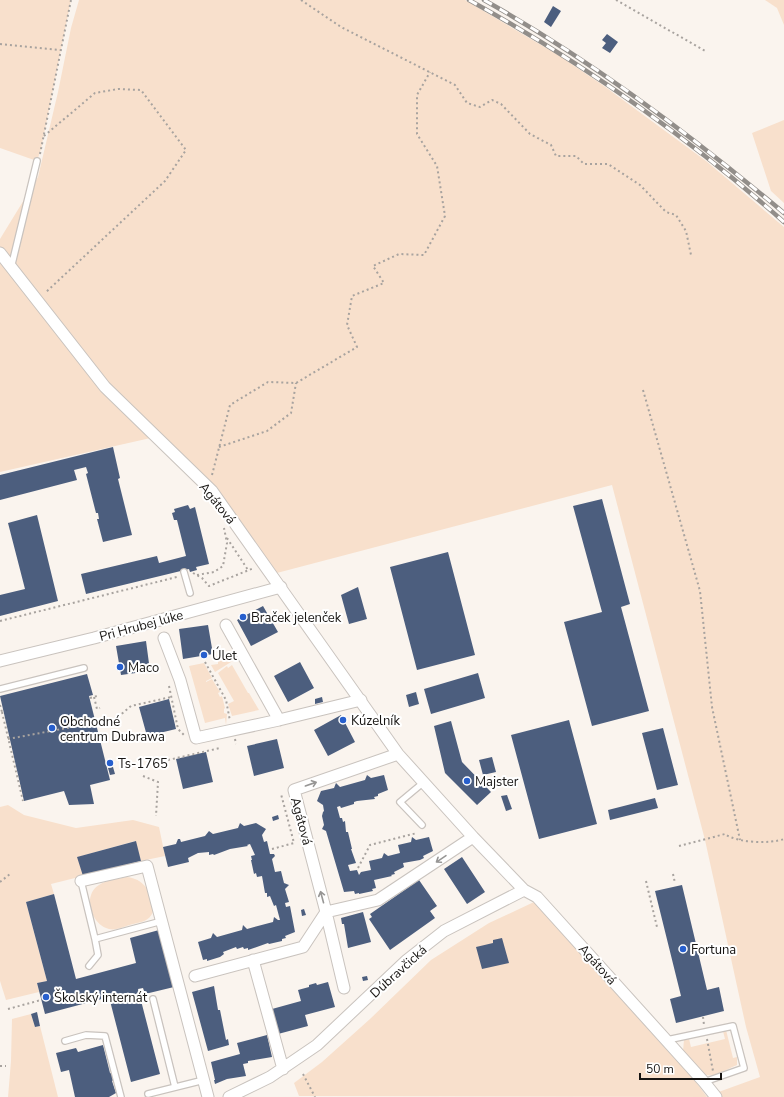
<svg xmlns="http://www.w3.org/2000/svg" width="784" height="1097" viewBox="0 0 784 1097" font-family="'Nunito Sans',sans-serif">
	<rect width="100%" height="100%" fill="#faf4ee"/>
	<path fill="#f8e0cc" d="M0 0H71L41 149 37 161 0 148Z
		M79 0H465L558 55 604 86 706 161 784 227V1097H716L713 1094 760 1077 746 1027 705 840 612 485 273 574 212 491 155 437 0 472V239L38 177 58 92 71 28Z
		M765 0H784V25L777 8Z
		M784 120V203L771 191 752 133Z
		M239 657 215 672 211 665 218 664V661Z
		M204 663 212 678 206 681V682L212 679 220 692 218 693 220 697 222 696 225 708 224 709V713L227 714 226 725 225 718 205 723 189 666Z
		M232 665 248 693H249L259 710 232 716 228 704 234 701 218 673 227 666 228 668Z
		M8 805 24 815 76 828 133 820 159 827 165 856 141 861 135 841 78 857 83 876 51 884 54 894 26 902 47 981 37 983 39 992 6 1000 0 981V807Z
		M126 877C144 878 154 894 153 912 149 921 142 922 133 924 125 926 116 931 109 929 91 925 82 895 99 885 106 880 118 879 126 877Z
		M534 902 696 1082 707 1097 299 1096 294 1083 322 1062 370 1019 431 960 489 923Z
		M31 1014 35 1027 40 1026 58 1097H8L11 1061 12 1019Z
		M726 1030 733 1058 737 1057V1065C702 1081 708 1080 683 1051L684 1040 689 1039 691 1047 725 1039 723 1031Z"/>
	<path fill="#4c5e7e" d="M553 6 561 11 551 27 544 22Z
		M607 34 618 42 610 53 602 48 606 43 602 40Z
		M113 447 120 478 118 479 132 535 103 542 97 519H99L98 513H96L86 474 88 473 86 467 74 470 77 480 0 500V475Z
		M602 499 630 604 621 607 649 711 592 726 564 622 602 612 573 506Z
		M188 505 190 509 195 507 209 564 196 567 197 570 190 572 189 569 86 594 81 574 157 556 159 563 186 556 177 520H174L172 513 175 512 174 509Z
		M37 515 58 601 0 616V595L25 589 8 523Z
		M448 552 475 655 417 670 390 567Z
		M358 587 367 619 349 624 341 595Z
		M263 606 278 632 251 646 237 620Z
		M208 625 213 654 183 659 179 629Z
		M146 641 150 671 121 675 116 646Z
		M300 662 314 688 288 702 274 676Z
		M478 673 485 698 431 714 424 689Z
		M87 674 93 695 89 696 110 780 90 785 94 804 69 805 64 791 24 801 0 696Z
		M416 692 419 704 409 707 406 695Z
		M322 697 323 702 315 704V699Z
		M169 699 176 729 147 736 139 707Z
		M341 715 355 742 328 756 314 730Z
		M569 720 597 824 539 839 511 735Z
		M451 721 462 762 491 792 477 805 445 773 434 726Z
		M663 728 678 785 657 790 642 733Z
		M277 739 284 768 254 776 247 746Z
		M206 752 213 782 183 789 176 759Z
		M492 757 496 772 483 775 479 760Z
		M111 760 112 765 108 766 107 761Z
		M113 767 115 774 110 775 108 768Z
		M367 775 371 778 384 775 388 790 378 794V796L374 797 375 799 357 801 354 802V804L341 808 340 806 337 807 340 818H342L343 822 345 821 346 832H348L352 849H351L356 863 348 865 350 871 357 870 359 875 361 872 371 870 369 861 382 858 384 853 388 856 400 853 398 845 411 842 412 837 416 840 429 837 433 851 423 856 424 858 420 860 403 863 404 867 394 872 395 874 391 875 392 876 374 880 376 888 372 889 373 891 359 894V893L355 894 354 891 344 892 326 831 322 829 324 825 322 816 323 812 324 811 323 805 317 801 321 791 334 788 336 783 340 787 365 780Z
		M507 795 512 809 506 811 501 796Z
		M655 798 658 808 610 820 608 810Z
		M278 815 279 819 273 821 272 817Z
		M240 823 244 826 256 823 266 829 262 835 264 842 267 841 270 854H274L275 856 272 859 275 872 281 871 284 883 289 885 285 889 289 902 285 903 286 907 290 906 295 932 285 936 286 938 282 939V941L269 944 268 943 248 950V948L244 949 243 947 237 949 236 947 223 952 224 954 220 957 207 961V959L203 960 198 942 211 938 213 933 217 937 242 930 243 925 247 929 273 922 274 917 278 920H280L276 905 274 906 270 896 267 897V893H265L262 876 257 877 256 873 254 874 251 860H252L251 856 255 855 250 844 247 845 248 846 230 849 214 855 213 854 209 855V852L198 853 188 858 189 862 168 867 163 847 176 844 178 839H180L181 842 205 836 209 831 213 834 238 828Z
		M136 841 141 861 83 876 77 857Z
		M462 857 485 892 467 904 444 869Z
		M419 880 437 906 430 911 435 918 390 950 369 919 372 917 370 914Z
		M682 885 707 990 719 987 724 1011 676 1023 670 999 681 996 655 891Z
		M54 894 76 979 136 963 130 938 159 930 174 987 145 994 143 988 138 989 160 1074 131 1082 109 997 45 1014 37 983 47 981 26 902Z
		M304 909 306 915 302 916 301 910Z
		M363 912 371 942 348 948 344 924H342L341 918Z
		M502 938 509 963 482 969 476 947 493 943V940Z
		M367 976 368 980 363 981 362 977Z
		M328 982 335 1007 305 1015 308 1026 278 1034 272 1009 301 1001 298 990 309 987V985L316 983 317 985Z
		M214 986 218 1010H220L226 1040 228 1039 229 1045 208 1051 192 992Z
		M37 1012 40 1026 35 1027 31 1014Z
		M267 1035 272 1057 248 1061V1063L243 1064 246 1076 227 1079 215 1084 214 1080H215L211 1062 240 1054 237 1043Z
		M103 1045 110 1073 113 1074 115 1079 112 1081 116 1093 109 1097H75L69 1070 61 1072 56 1053 76 1048 78 1052Z"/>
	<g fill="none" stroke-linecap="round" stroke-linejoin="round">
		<defs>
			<path id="lane" d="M11 268 37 161
				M184 572 190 593
				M0 689 84 668
				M422 825 400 802 424 782
				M81 881 95 939 162 921
				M89 966 98 955 95 939
				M153 999 175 1087
				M667 1040 733 1026 744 1068 704 1082
				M65 1041 86 1035 105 1036 121 1097
				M148 1094 204 1080"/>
			<path id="street" d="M0 253 105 387 212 491 398 754 473 837 524 890 537 897 704 1082 716 1097
				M226 625 279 720
				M164 638 180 680 196 738 279 720 361 700
				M0 661 94 638 281 587
				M398 754 294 790 326 912 378 900 473 837
				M81 881 147 866 208 1097
				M326 912 344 988
				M253 960 283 1069
				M195 976 303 947 326 912
				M229 1097 270 1077 317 1045 407 960 444 931 524 890"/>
		</defs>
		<use href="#lane" stroke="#c9c3be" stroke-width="8"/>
		<use href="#street" stroke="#c9c3be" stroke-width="13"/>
		<path stroke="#a8a39f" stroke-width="2" stroke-dasharray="2 3" stroke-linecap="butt" d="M301 0 341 27 455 85 467 103 480 107 492 100 501 104 530 134 551 145 556 156H576L584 164H608L640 185 666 212 676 215 686 231 691 255
			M616 0 707 52
			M0 44 60 50
			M44 136 95 93 118 89 141 90 186 150 165 181 45 293
			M40 154 71 0
			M643 390 700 591 712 707 740 840
			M219 447 267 431 291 413 296 383
			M212 475 230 405 268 382 296 383 357 347 347 325 352 296 384 283 373 266 399 254 424 255 445 216 437 166 417 134V95L430 72
			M227 538 248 570
			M193 573 202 578 209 586 254 568
			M197 575 214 572 223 566 227 543 224 528
			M0 621 177 577
			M205 662 226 700 230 721
			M169 686 178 729 184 735
			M94 697 97 709 100 708
			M90 698 97 696
			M0 705 2 712H3
			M2 712 23 801
			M118 717 131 706 171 697
			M8 739 105 721
			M235 739 236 744
			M168 760 220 748
			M143 776 158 782 156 816
			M679 846 725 834C737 843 770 844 784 839
			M272 849 294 843 281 794
			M358 868 370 845 417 833
			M673 874 675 883
			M646 881 657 927
			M0 882 10 874
			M8 1009 41 1000
			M703 1017 704 1025
			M707 1039 713 1071
			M0 1066H6
			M303 1074 315 1097"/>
		<use href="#lane" stroke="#fff" stroke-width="5.5"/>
		<use href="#street" stroke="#fff" stroke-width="11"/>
		<defs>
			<path id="rail" d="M469 0C581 62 688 137 784 222
				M484 0C591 60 690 134 784 213"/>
		</defs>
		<use href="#rail" stroke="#928e8a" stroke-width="4.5"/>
		<use href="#rail" stroke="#fff" stroke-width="3" stroke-dasharray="9" stroke-linecap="butt"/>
	</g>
	<defs><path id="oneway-shaft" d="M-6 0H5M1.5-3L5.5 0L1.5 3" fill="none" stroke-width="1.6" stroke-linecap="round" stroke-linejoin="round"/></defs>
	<g stroke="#979695">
		<use href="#oneway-shaft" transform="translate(311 784) rotate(-19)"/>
		<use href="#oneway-shaft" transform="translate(441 859) rotate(146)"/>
		<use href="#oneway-shaft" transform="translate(322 897) rotate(-105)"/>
	</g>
	<g fill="#275fcd" stroke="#fff" stroke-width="1.5">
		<circle cx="243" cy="617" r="4"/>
		<circle cx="204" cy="655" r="4"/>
		<circle cx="120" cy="667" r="4"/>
		<circle cx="343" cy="720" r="4"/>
		<circle cx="52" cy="728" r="4"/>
		<circle cx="110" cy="763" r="4"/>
		<circle cx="467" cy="781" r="4"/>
		<circle cx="683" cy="949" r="4"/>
		<circle cx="46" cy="997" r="4"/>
	</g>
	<g text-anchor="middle" stroke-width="4" stroke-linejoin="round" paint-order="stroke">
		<g font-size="13" fill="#171513" stroke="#fff">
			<text transform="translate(218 503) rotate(51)" y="5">Agátová</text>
			<text transform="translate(141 625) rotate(-15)" y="5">Pri Hrubej lúke</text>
			<text transform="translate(302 821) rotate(75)" y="5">Agátová</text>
			<text transform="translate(598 964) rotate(48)" y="5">Agátová</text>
			<text transform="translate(398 971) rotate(-42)" y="5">Dúbravčická</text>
		</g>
		<g font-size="13" fill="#171513" stroke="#fff" text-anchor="start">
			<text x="251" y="622">Braček jelenček</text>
			<text x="212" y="660">Úlet</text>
			<text x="128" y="672">Maco</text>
			<text x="351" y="725">Kúzelník</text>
			<text x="60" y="726">Obchodné<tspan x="60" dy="15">centrum Dubrawa</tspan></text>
			<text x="118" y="768">Ts-1765</text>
			<text x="475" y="786">Majster</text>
			<text x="691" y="954">Fortuna</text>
			<text x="54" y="1002">Školský internát</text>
		</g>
	</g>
	<path d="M640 1073v6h81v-6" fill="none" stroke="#171513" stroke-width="2"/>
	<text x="646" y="1073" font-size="12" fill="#171513" stroke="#ffffff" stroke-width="3" paint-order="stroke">50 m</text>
</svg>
